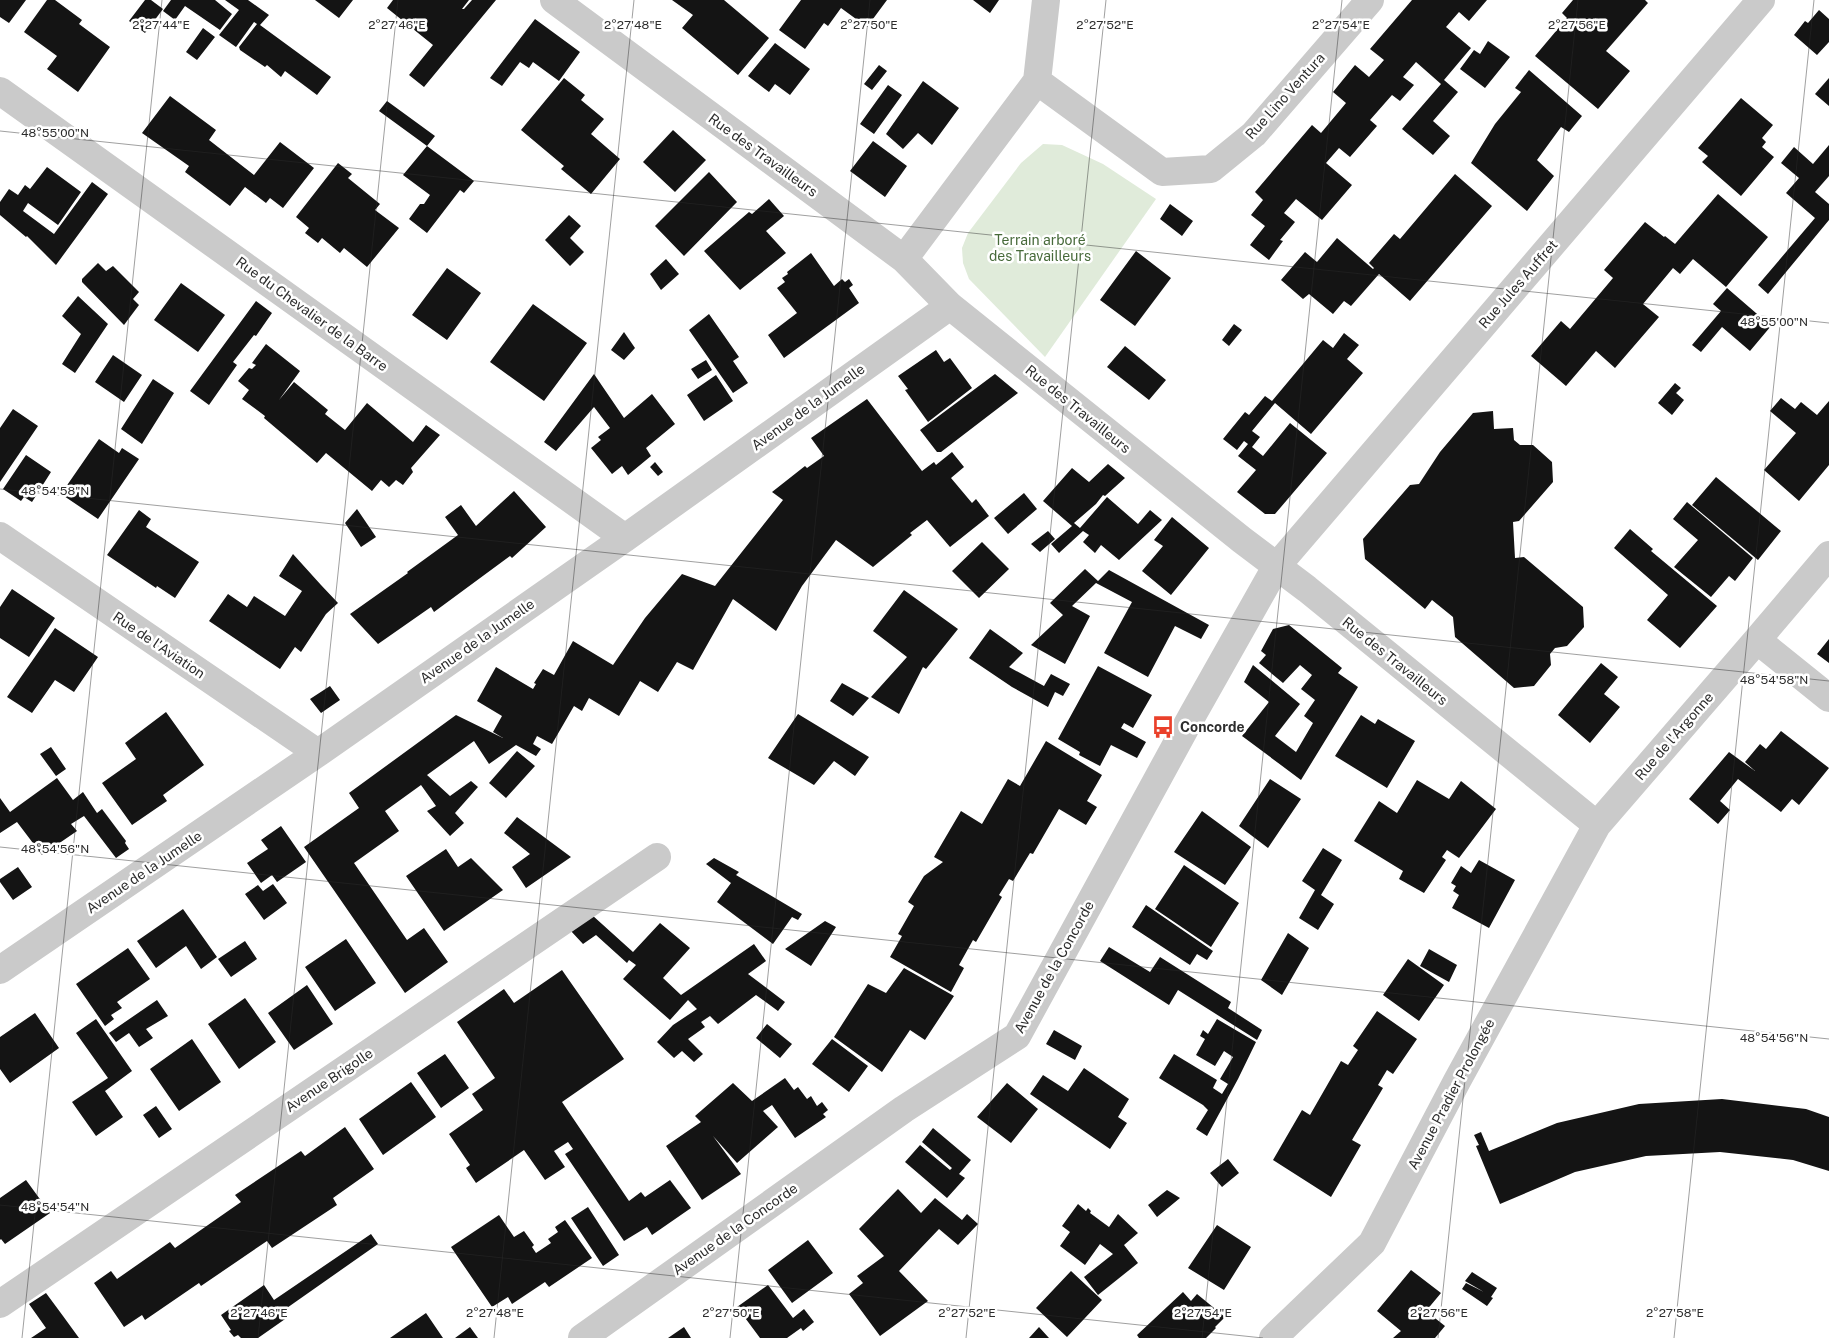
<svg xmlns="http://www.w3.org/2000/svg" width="1829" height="1338" viewBox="0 0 1829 1338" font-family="'Public Sans',sans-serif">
	<rect width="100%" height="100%" fill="#fff"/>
	<path fill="#e0ebda" d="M1043 144 1062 145 1103 164 1156 199 1045 357 969 279 963 263 962 248 968 233 1021 163Z"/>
	<path fill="#141414" d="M0 0H26L9 23 0 17Z
		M47 0H55L82 20 79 24 110 47 78 92 47 69 57 56 24 32Z
		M145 0H151L163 9 145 33 129 21Z
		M171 0H215L232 14 220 30 185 6 175 20 163 11Z
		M225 0H248L269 15 260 25 331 77 317 95 285 71 281 77 267 65 265 67 240 50 239 47 257 24 254 22 236 47 219 35 239 10Z
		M315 0H353L339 18Z
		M393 0H469L462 9H464L472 0H496L424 87 409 75 433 45 387 8Z
		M672 0H724L769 38 738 75 682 28 693 15Z
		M801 0H887L867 27 841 8 828 26 824 23 805 49 779 30Z
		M973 0H999L990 13Z
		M1412 0H1487L1469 21 1459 12 1446 27 1471 48 1444 80 1458 92 1433 121 1450 136 1433 155 1402 129 1441 84 1416 62 1403 77 1414 85 1400 101 1392 95 1370 120 1377 126 1350 157 1339 148 1326 163 1352 185 1322 220 1296 199 1284 213 1295 222 1280 240 1283 241 1269 260 1250 245 1265 226 1251 215 1263 200 1255 192 1312 125 1321 133 1346 103 1333 92 1355 65 1369 77 1384 60 1370 49Z
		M1573 0H1645L1648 3 1606 51 1630 71 1598 109 1535 56 1567 18 1562 13Z
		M1819 10 1829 19V42L1817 55 1794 35 1805 21 1808 23Z
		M535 19 580 52 559 81 533 62 529 68 520 62 502 86 490 78Z
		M203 28 215 37 197 60 186 52Z
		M1488 41 1510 57 1485 88 1460 69 1474 50 1480 54Z
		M775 43 810 69 790 95 775 84 769 92 748 76Z
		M879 65 887 71 872 90 864 84Z
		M1529 70 1582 116 1569 132 1561 127 1537 160 1554 176 1527 211 1471 163 1495 124 1521 92 1515 88Z
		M564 78 585 95 581 100 604 119 591 134 620 159 591 194 561 169 564 166 521 130Z
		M1829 78V106L1815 94Z
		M923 81 959 108 932 145 918 133 903 149 886 134Z
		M888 85 902 95 874 134 860 124Z
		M170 96 216 130 209 140 254 175 280 142 314 168 283 208 270 198 266 203 245 187 230 206 185 172 189 166 142 133Z
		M1741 98 1773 125 1762 138 1766 142 1762 147 1774 157 1741 196 1702 162 1708 156 1698 148Z
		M387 101 435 136 427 146 379 111Z
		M673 130 706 160 675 192 643 162Z
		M873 141 907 166 885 197 850 171Z
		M1829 145V176L1815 192 1829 204V220L1768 294 1758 285 1815 218 1786 193 1799 178 1781 163 1794 147 1813 164Z
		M427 146 474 181 464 193 460 190 427 233 409 219 420 204H424L430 195 403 175Z
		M338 163 352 174 348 178 380 204 375 210 399 228 367 267 344 248 340 253 322 238 318 243 305 233 309 228 296 217Z
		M47 167 81 192 58 225 28 203 23 211 54 234 92 182 108 194 56 265 27 236 26 237 0 215V202L9 189 18 195 25 185 30 189Z
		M709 172 737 202 684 256 655 226Z
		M1455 174 1492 206 1410 301 1379 274 1351 306 1344 301 1333 314 1309 294 1303 299 1281 280 1305 252 1317 262 1337 238 1373 269 1374 268 1369 263 1394 234 1400 239Z
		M1718 194 1768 237 1726 287 1693 259 1680 274 1673 268 1643 304 1659 317 1615 368 1596 351 1566 386 1531 356 1561 321 1570 329 1613 278 1604 270 1645 222 1664 237 1665 236 1675 244Z
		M769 199 784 216 766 231 786 253 740 290 704 251 749 212 752 214Z
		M1170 204 1193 221 1182 236 1160 219Z
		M569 215 581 226 570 238 584 252 570 266 545 240Z
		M1136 251 1171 278 1135 326 1100 300Z
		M811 253 834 286 842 279 845 282 849 279 853 285 849 288 859 303 784 358 768 335 797 313 777 288 785 282 782 278 788 274 787 272Z
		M666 259 679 274 661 290 650 274Z
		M98 263 106 271 113 266 139 292 133 299 139 305 124 325 82 282V279Z
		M447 268 481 293 447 340 412 315Z
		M181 283 225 315 198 352 154 320Z
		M1727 288 1771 326 1750 351 1722 327 1701 352 1692 345 1721 311 1713 304Z
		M78 296 108 324 75 373 62 364 81 334 62 316Z
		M256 301 272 313 256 336 254 335 233 362 237 365 209 405 190 391Z
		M533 304 587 343 544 401 490 362Z
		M709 314 739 357 733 361 748 383 733 393 689 330Z
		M1234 324 1242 330 1229 346 1222 340Z
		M624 332 635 348 624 360 611 350Z
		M1344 333 1359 345 1347 359 1363 373 1311 434 1275 403 1252 431 1260 437 1252 447 1263 456 1290 423 1327 453 1275 514H1265L1237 492 1256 470 1238 456 1248 444 1244 441 1237 450 1223 439 1245 412 1249 415 1265 396 1272 401 1323 340 1333 348Z
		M266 344 300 371 279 400 294 382 328 410 325 414 345 430 367 403 413 442 426 425 440 435 411 468 413 472 403 485 396 480 389 487 381 480 372 491 326 453 317 463 264 418 265 416 242 399 249 390 238 381 249 368 252 369 256 365 252 363Z
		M1125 346 1166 380 1149 400 1107 367Z
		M936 350 944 362 950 358 972 388 928 422 905 390 908 389 898 376Z
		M113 355 142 375 124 402 95 382Z
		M706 360 712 370 698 379 691 369Z
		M594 374 624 418 652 394 675 424 646 448 651 456 628 475 622 466 612 474 591 448 601 440 598 437 610 428 594 407 556 451 544 442Z
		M995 374 1018 393 941 452H937L920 430Z
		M716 375 733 401 704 421 687 395Z
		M153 379 174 393 142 444 121 429Z
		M1675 383 1681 388 1676 393 1684 400 1672 415 1658 403Z
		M1781 398 1795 409 1801 402 1817 415 1829 401V465L1799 501 1764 470 1796 433 1770 411Z
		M867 399 922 471 934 462 936 465 952 452 964 467 951 478 972 503 976 499 989 516 950 547 927 520 910 533 912 535 873 567 836 540 802 586 776 631 733 599 693 670 677 662 658 692 640 681 619 716 589 698 582 711 574 706 552 744 537 736 533 744 541 749 536 756 516 745 489 764 474 741 427 775 450 796 471 781 478 787 455 813 464 823 450 836 427 811 436 806 421 785 385 811 399 831 354 863 407 940 424 928 448 962 405 993 304 847 359 808 349 793 456 715 503 738 493 732 502 716 477 701 496 667 533 689 536 684 534 683 543 669 554 675 573 641 613 665 645 618 682 574 715 586 783 500 772 492 805 466 807 468 824 456 811 438Z
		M13 409 38 426 0 482V428Z
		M1493 411 1494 429 1513 428 1514 440 1520 445H1533L1552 462 1553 482 1519 521 1513 522 1515 558 1524 557 1583 607 1584 627 1567 646 1555 648 1550 654 1551 665 1534 686 1514 688 1455 637 1453 617 1432 600 1425 609 1365 559 1363 539 1410 485 1419 484 1440 452 1473 413Z
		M99 439 119 453 122 448 139 459 98 519 61 494Z
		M26 455 51 472 32 502 24 497 21 501 3 489Z
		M655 462 663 472 658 476 650 467Z
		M1108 464 1125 478 1105 496 1103 495 1096 504 1074 523 1080 528 1107 497 1138 524 1150 510 1162 520 1119 560 1101 545 1095 553 1083 542 1089 535 1083 531 1059 553 1051 544 1072 526 1043 501 1072 468 1089 482Z
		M1716 477 1781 531 1758 560 1692 505Z
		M514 491 546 527 512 558 510 556 434 612 431 607 378 644 350 614 408 573 407 572 458 535 445 517 461 505 476 526Z
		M1024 493 1037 509 1008 534 994 518Z
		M1687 502 1753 558 1735 581 1729 576 1711 597 1674 567 1698 540 1673 519Z
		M357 509 376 537 361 547 345 523Z
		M139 510 151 519 146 527 199 562 175 598 157 586 156 588 107 555Z
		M1172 517 1209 548 1171 595 1142 571 1163 546 1154 540Z
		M1630 529 1653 549 1651 551 1717 606 1680 648 1647 620 1668 595 1614 548Z
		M1048 531 1055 539 1040 552 1031 544Z
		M982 542 1009 569 979 598 952 571Z
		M293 554 321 585 338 603 326 614 301 652 295 647 280 669 209 621 228 594 247 607 254 596 285 616 302 591 279 576Z
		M1085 569 1098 581 1109 570 1209 625 1201 639 1175 626 1148 677 1104 653 1132 602 1096 583 1072 606 1090 616 1065 664 1031 645 1063 615 1050 603Z
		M12 589 55 618 29 657 0 638V607Z
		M904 590 958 629 926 669 923 667 899 714 871 697 907 657 873 631Z
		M1289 625 1342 668 1338 673 1358 687 1301 780 1242 736 1269 702 1244 682 1253 665 1300 704 1275 736 1296 752 1313 723 1304 716 1315 700 1301 689 1312 675 1300 665 1283 683 1259 663 1266 655 1261 651 1273 629Z
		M55 628 98 657 74 692 55 680 32 713 7 697Z
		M990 629 1023 653 1009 667 1044 686 1051 674 1070 684 1063 696 1055 692 1048 707 1012 687 969 658Z
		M1829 639V663L1817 654Z
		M1601 663 1618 677 1604 694 1620 707 1590 743 1558 715Z
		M1098 666 1152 695 1133 728 1124 723 1121 728 1146 742 1137 758 1111 745 1100 766 1079 755 1080 752 1058 739Z
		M842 683 869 698 853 716 830 701Z
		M330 686 340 700 321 713 310 699Z
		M166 712 204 765 163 795 167 801 132 825 102 783 136 759 125 743Z
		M798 714 869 757 855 776 834 761 814 785 768 758Z
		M1361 715 1375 724 1378 719 1415 741 1387 788 1335 756Z
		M1781 731 1829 768 1799 805 1792 799 1781 812 1738 779 1720 801 1730 810 1718 824 1689 799 1729 752 1755 771 1745 762 1760 744 1766 749Z
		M1046 741 1102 775 1087 801 1097 807 1086 825 1059 809 1033 854 1030 853 1013 881 1009 879 999 895 1002 897 976 942 973 940 959 965 964 968 951 992 890 957 902 936 898 934 914 906 908 902 924 876 943 862 934 857 961 811 982 824 1008 779 1020 786Z
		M51 747 66 769 56 776 40 754Z
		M517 751 535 766 506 798 489 783Z
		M57 778 73 800 83 792 97 813 102 809 126 841 125 843 129 849 116 858 84 816 71 824 77 831 42 855 17 822 0 833V798L10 812Z
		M1270 779 1301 799 1268 848 1239 826Z
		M1417 780 1449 799 1461 781 1496 809 1459 858 1447 850 1442 857 1446 860 1424 893 1399 879 1403 871 1354 841 1379 801 1397 813Z
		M1202 811 1251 847 1225 885 1174 852Z
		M517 817 571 857 526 888 512 867 530 854 504 833Z
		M281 826 306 862 277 882 272 875 261 883 247 863 268 849 261 840Z
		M1323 848 1342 860 1321 895 1334 904 1318 930 1299 918 1315 890 1302 881Z
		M446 849 458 867 471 858 503 890 444 931 406 876Z
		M714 858 739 872 736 875 802 914 798 920 792 917 773 944 717 902 731 883 706 864Z
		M1479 860 1515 880 1489 928 1452 908 1459 895 1453 891 1456 886 1451 883 1461 866 1471 873Z
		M1184 865 1239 903 1211 947 1155 909Z
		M18 867 32 887 13 900 0 882V879Z
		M273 884 287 903 264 920 245 894 258 885 263 891Z
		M1146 905 1213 951 1207 960 1197 954 1190 965 1132 927Z
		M183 909 217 957 201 969 186 946 156 968 137 941Z
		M592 915 633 952 660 923 690 948 663 978 681 995 754 944 766 961 748 974 785 1002 778 1011 756 995 718 1024 710 1016 701 1022 705 1027 688 1039 703 1054 694 1062 682 1051 674 1058 657 1042 673 1025 697 1009 688 1000 670 1020 623 979 636 965 629 960 627 963 596 935 583 944 570 930Z
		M825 921 836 927 811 966 785 949Z
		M1288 933 1309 948 1282 995 1261 980Z
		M346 939 376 983 335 1011 305 967Z
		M245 941 257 959 231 977 218 959Z
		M1109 947 1150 972 1160 957 1231 1002 1228 1008 1262 1030 1257 1040 1178 990 1169 1005 1100 961Z
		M128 948 150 979 117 1002 122 1008 111 1015 114 1019 105 1026 76 984Z
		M1429 949 1457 965 1449 982 1420 966Z
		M1408 959 1444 985 1419 1021 1383 995Z
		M904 968 954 996 925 1040 910 1030 882 1072 834 1037 868 984 886 993Z
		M562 970 624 1059 562 1102 629 1201 641 1192 645 1197 670 1180 691 1208 652 1235 647 1227 624 1241 565 1154 573 1149 568 1142 554 1151 565 1167 545 1180 524 1150 476 1183 466 1168 470 1165 449 1134 483 1110 472 1094 495 1078 457 1022 504 989 514 1003Z
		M307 985 333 1024 294 1050 268 1013Z
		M245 998 276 1042 239 1069 208 1024Z
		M157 1000 168 1016 146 1029 153 1038 139 1047 129 1033 116 1042 109 1033Z
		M1377 1011 1417 1039 1393 1074 1387 1070 1378 1085 1383 1088 1352 1140 1361 1145 1331 1197 1273 1160 1302 1110 1310 1115 1341 1061 1348 1065 1358 1050 1353 1046Z
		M35 1013 59 1048 10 1083 0 1069V1037Z
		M96 1019 132 1071 105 1091 123 1117 96 1136 72 1102 108 1078 76 1033Z
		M1217 1019 1256 1042 1238 1079 1207 1136 1196 1129 1208 1110 1203 1105 1159 1078 1174 1054 1217 1080 1213 1088 1222 1094 1228 1084 1220 1079 1233 1057 1224 1051 1215 1066 1196 1055 1205 1039 1200 1036 1203 1030 1208 1034Z
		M767 1024 792 1044 780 1058 756 1038Z
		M1054 1030 1082 1046 1075 1060 1046 1044Z
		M192 1039 221 1082 179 1111 150 1069Z
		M832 1039 868 1066 849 1092 812 1064Z
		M445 1054 469 1088 441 1108 417 1073Z
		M1084 1068 1129 1099 1118 1117 1127 1123 1110 1149 1030 1094 1043 1075 1068 1091Z
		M785 1078 794 1090 798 1087 807 1099 811 1096 817 1106 822 1102 828 1110 823 1114 826 1117 795 1138 772 1105 763 1111 778 1127 737 1163 713 1136 741 1174 702 1200 666 1146 701 1122 695 1116 733 1083 752 1101Z
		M411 1082 436 1117 383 1155 359 1119Z
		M1007 1083 1038 1109 1011 1143 977 1117Z
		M1722 1099 1806 1109 1829 1117V1171L1793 1160 1720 1152 1646 1156 1575 1172 1500 1204 1476 1146 1479 1145 1474 1135 1481 1132 1489 1151 1557 1123 1639 1104Z
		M156 1106 172 1129 159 1138 143 1115Z
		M345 1127 374 1169 333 1198 337 1205 272 1248 267 1241 201 1286 199 1283 145 1320 142 1315 124 1327 94 1283 111 1271 117 1279 170 1242 175 1248 241 1202 235 1195 301 1151 305 1156Z
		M933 1128 971 1160 959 1174 965 1178 947 1198 905 1162 920 1145 950 1170 952 1168 922 1142Z
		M1228 1159 1239 1173 1222 1187 1210 1173Z
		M26 1180 50 1213 5 1244 1 1239 0 1240V1198Z
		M898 1189 921 1213 935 1198 962 1220 967 1214 978 1224 958 1245 939 1229 899 1271 928 1301 880 1336 849 1294 863 1283 857 1276 884 1256 859 1229Z
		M1167 1190 1180 1198 1157 1217 1148 1205Z
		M1078 1204 1086 1211 1088 1208 1091 1211 1090 1213 1109 1227 1118 1214 1138 1233 1124 1245 1138 1263 1098 1295 1084 1277 1113 1254 1100 1244 1085 1265 1060 1246 1070 1232 1062 1226Z
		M588 1207 619 1255 603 1266 571 1218Z
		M499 1215 514 1237 524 1231 534 1245 532 1247 536 1253 551 1243 548 1239 558 1232 555 1227 565 1220 592 1258 549 1287 545 1282 512 1304 508 1297 492 1307 451 1247Z
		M1217 1225 1251 1247 1224 1290 1188 1268Z
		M371 1234 378 1244 284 1310 288 1317 258 1338H241L238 1335 234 1337 229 1331 231 1330 221 1315 264 1285 274 1300Z
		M808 1240 833 1273 792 1303 768 1270Z
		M1411 1270 1441 1293 1426 1311 1445 1326 1435 1338H1393L1401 1331 1377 1311Z
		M1071 1271 1102 1300 1067 1337 1036 1308Z
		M1472 1272 1497 1288 1491 1297 1493 1298 1487 1306 1462 1289 1466 1283 1484 1292 1465 1281Z
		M768 1285 793 1318 804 1309 814 1322 803 1331 801 1328 787 1338H760L737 1307Z
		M1183 1292 1191 1301 1197 1294 1225 1317 1215 1327 1216 1328 1206 1338H1139L1137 1335Z
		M46 1293 63 1316 79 1338H31L46 1328 29 1304Z
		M426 1313 443 1338H390Z
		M470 1327 478 1338H455Z
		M684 1327 691 1338H668Z
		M1039 1327 1049 1338H1029Z"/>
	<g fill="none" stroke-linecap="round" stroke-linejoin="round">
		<path stroke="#cacaca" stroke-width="28" d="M554 0 904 259 950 306 1242 540 1307 589 1597 825
			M1037 81 1162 172 1211 169 1254 134 1370 0
			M1037 81 1046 0
			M0 91 625 538
			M904 259 1037 81
			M0 536 318 753
			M1757 640 1829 698
			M0 970 318 753 625 538 950 306
			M0 1304 657 857
			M582 1338 904 1109 1017 1036 1193 714 1276 567 1761 0
			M1273 1338 1372 1243 1457 1081 1597 825 1757 640 1829 555"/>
	</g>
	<path fill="none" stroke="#2d2d2d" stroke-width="1" stroke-opacity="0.45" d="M0 131 1829 323M0 489 1829 681M0 847 1829 1039M0 1205 1263 1338M22 1338 162 0M258 1338 398 0M494 1338 634 0M730 1338 870 0M966 1338 1106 0M1202 1338 1342 0M1438 1338 1578 0M1674 1338 1814 0"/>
	<defs>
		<symbol id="bus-bare" viewBox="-9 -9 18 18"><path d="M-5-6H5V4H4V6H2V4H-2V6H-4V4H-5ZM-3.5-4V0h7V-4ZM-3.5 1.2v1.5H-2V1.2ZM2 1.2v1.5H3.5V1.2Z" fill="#ea402a" stroke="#fff" stroke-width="2.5" paint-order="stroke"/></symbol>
	</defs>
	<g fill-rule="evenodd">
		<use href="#bus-bare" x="1147" y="711" width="32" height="32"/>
	</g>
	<g text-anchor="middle" stroke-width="5" stroke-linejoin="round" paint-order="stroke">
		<g font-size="14" fill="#2d2d2d" stroke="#fff">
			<text transform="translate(1285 96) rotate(-48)" y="5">Rue Lino Ventura</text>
			<text transform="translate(763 155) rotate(36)" y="5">Rue des Travailleurs</text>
			<text transform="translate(1518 284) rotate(-49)" y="5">Rue Jules Auffret</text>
			<text transform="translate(312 314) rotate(36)" y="5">Rue du Chevalier de la Barre</text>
			<text transform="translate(808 407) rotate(-36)" y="5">Avenue de la Jumelle</text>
			<text transform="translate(1078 409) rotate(39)" y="5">Rue des Travailleurs</text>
			<text transform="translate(477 641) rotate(-35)" y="5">Avenue de la Jumelle</text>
			<text transform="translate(159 645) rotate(34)" y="5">Rue de l'Aviation</text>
			<text transform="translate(1395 661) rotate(39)" y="5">Rue des Travailleurs</text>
			<text transform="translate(1674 736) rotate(-49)" y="5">Rue de l'Argonne</text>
			<text transform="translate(144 872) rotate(-34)" y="5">Avenue de la Jumelle</text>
			<text transform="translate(1054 967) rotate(-61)" y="5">Avenue de la Concorde</text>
			<text transform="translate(329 1080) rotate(-34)" y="5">Avenue Brigolle</text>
			<text transform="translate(1451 1094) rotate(-62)" y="5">Avenue Pradier Prolongée</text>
			<text transform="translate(735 1229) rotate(-35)" y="5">Avenue de la Concorde</text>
		</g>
		<g font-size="14" fill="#476a3a" stroke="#fff">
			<text x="1040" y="245">Terrain arboré<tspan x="1040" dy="16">des Travailleurs</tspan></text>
		</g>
		<g font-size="14" font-weight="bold" fill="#2d2d2d" stroke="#fff" text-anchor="start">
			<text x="1180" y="732">Concorde</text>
		</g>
	</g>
	<g font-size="12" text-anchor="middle" fill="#2d2d2d" stroke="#fff" stroke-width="5" stroke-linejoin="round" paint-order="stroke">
		<text x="161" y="29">2°27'44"E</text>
		<text x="397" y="29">2°27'46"E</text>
		<text x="633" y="29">2°27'48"E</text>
		<text x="869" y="29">2°27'50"E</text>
		<text x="1105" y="29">2°27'52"E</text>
		<text x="1341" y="29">2°27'54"E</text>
		<text x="1577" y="29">2°27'56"E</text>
		<text x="55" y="137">48°55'00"N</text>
		<text x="1774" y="326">48°55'00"N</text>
		<text x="55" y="495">48°54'58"N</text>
		<text x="1774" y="684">48°54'58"N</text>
		<text x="55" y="853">48°54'56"N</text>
		<text x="1774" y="1042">48°54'56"N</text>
		<text x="55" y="1211">48°54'54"N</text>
		<text x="259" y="1317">2°27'46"E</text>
		<text x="495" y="1317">2°27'48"E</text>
		<text x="731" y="1317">2°27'50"E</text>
		<text x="967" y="1317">2°27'52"E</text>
		<text x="1203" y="1317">2°27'54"E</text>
		<text x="1439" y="1317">2°27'56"E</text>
		<text x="1675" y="1317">2°27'58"E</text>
	</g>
</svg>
